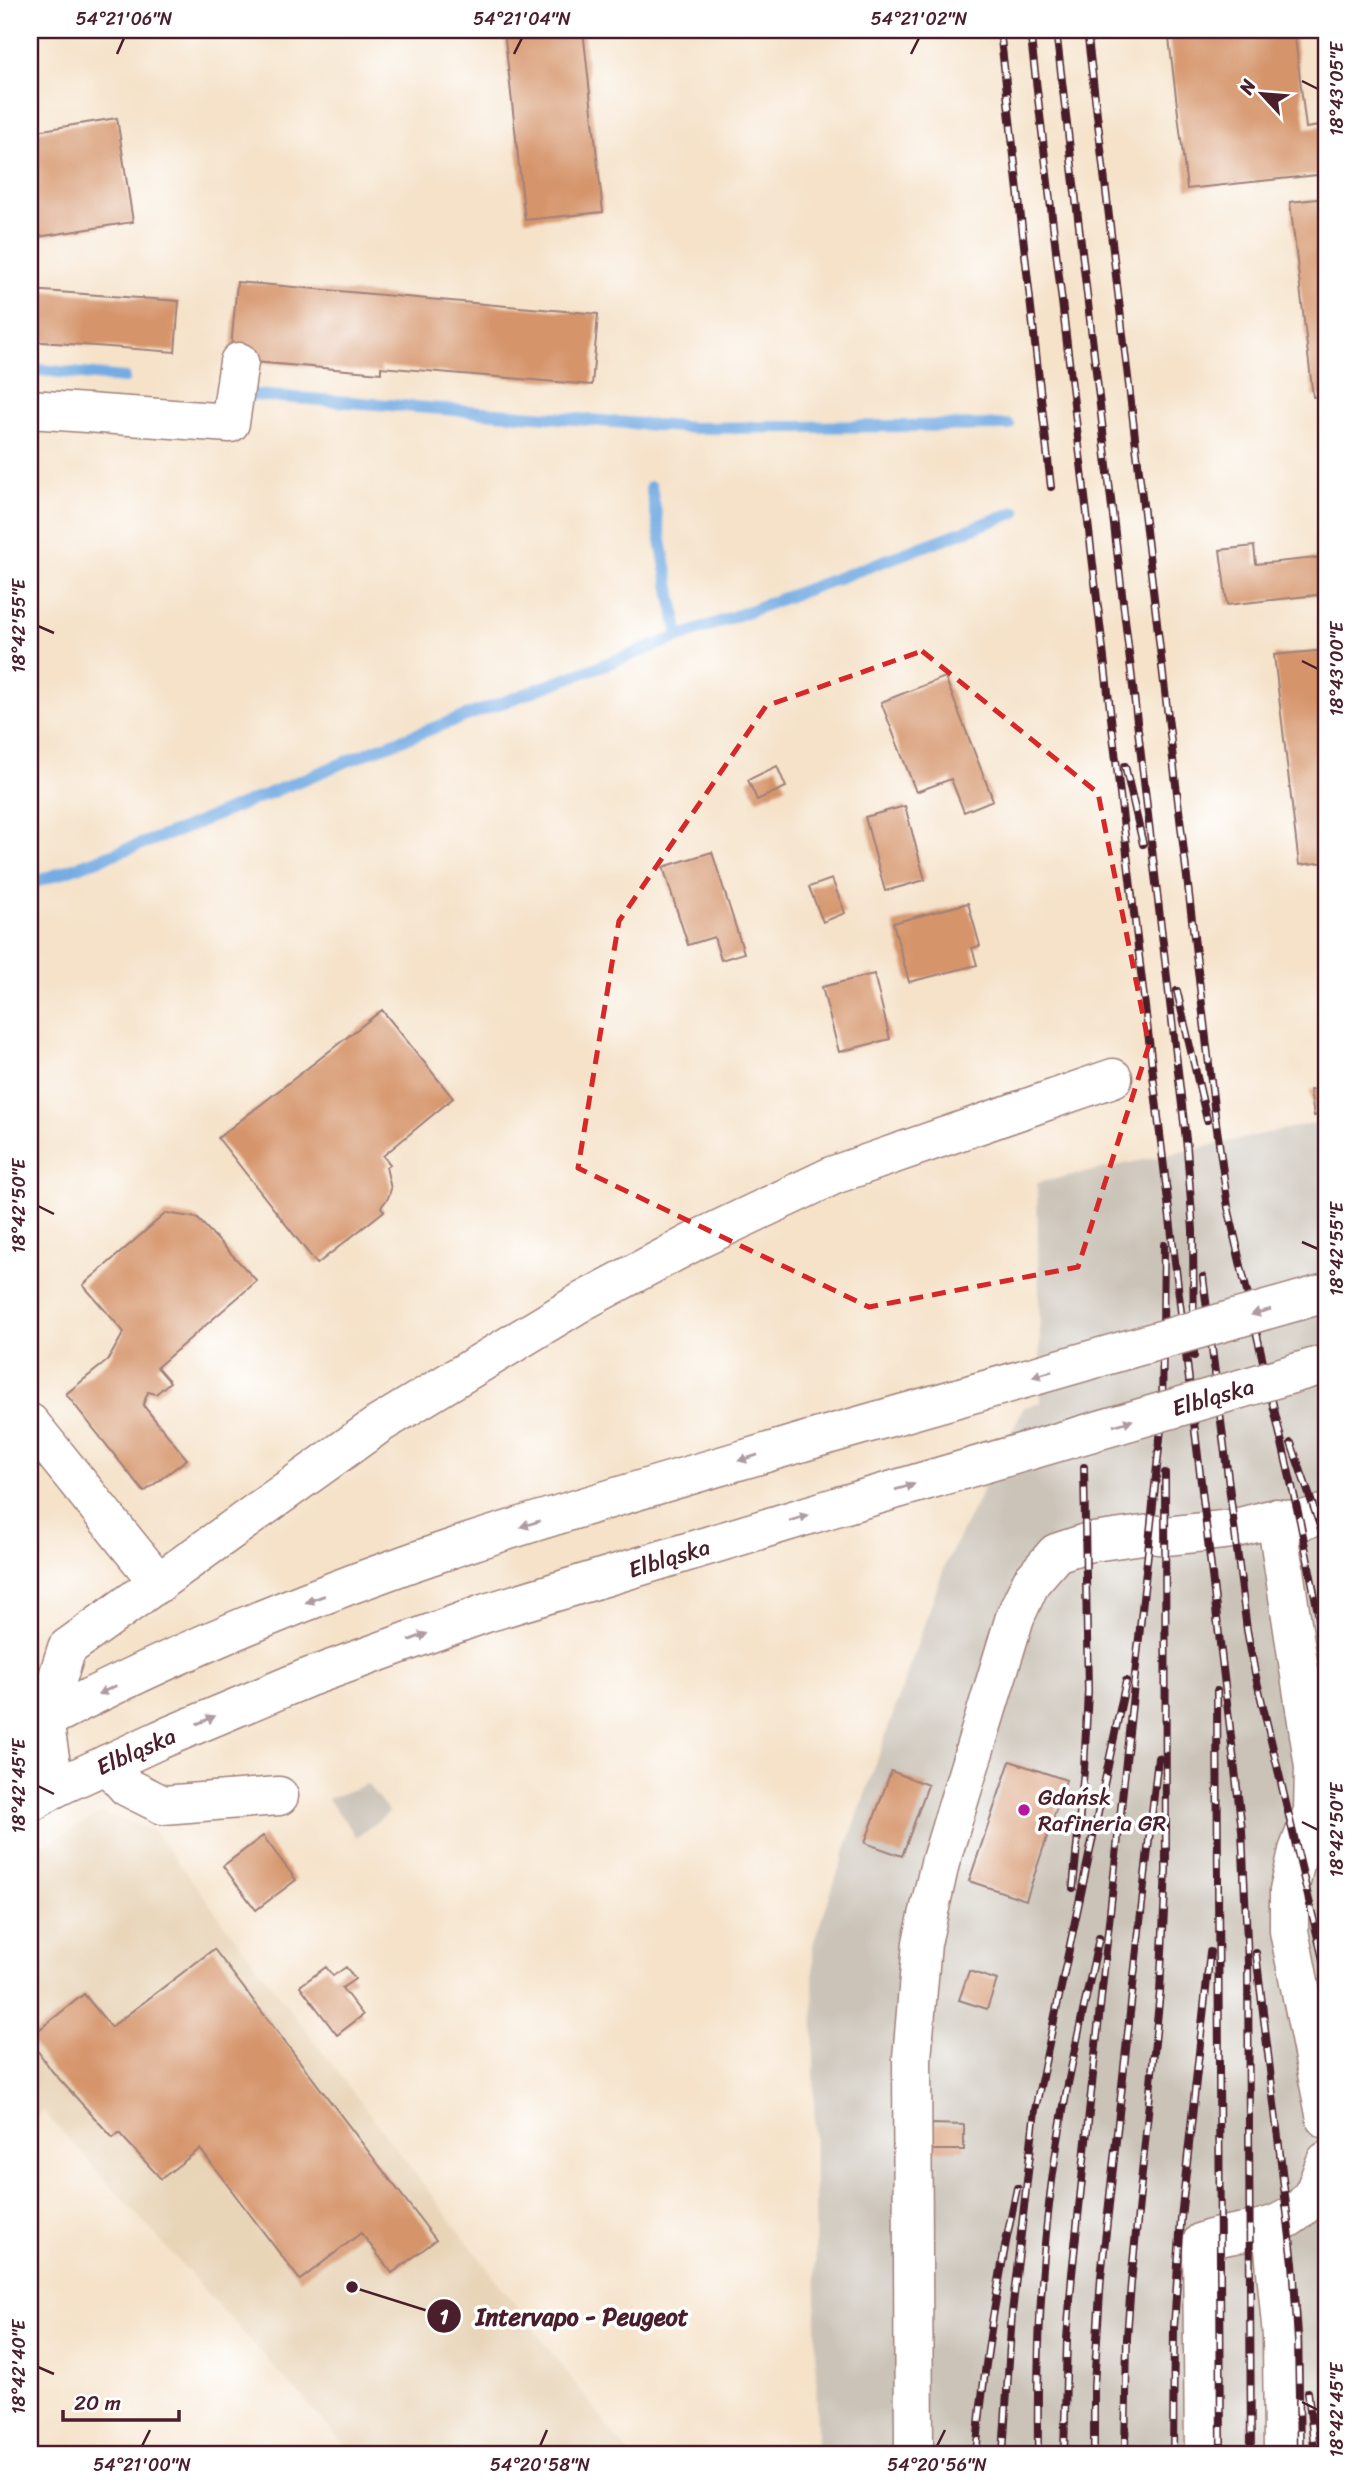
<svg xmlns="http://www.w3.org/2000/svg" width="1356" height="2484" viewBox="0 0 1356 2484" font-family="Sriracha,sans-serif">
	<rect width="100%" height="100%" fill="#fff"/>
	<filter id="ink" filterUnits="userSpaceOnUse"><feTurbulence type="fractalNoise" baseFrequency=".0143" numOctaves="2"/><feDisplacementMap in="SourceGraphic" scale="14" xChannelSelector="R" yChannelSelector="G"/><feConvolveMatrix kernelMatrix="1 2 1 2 8 2 1 2 1" color-interpolation-filters="sRGB"/></filter>
	<filter id="wash" filterUnits="userSpaceOnUse"><feTurbulence type="fractalNoise" baseFrequency=".00686" numOctaves="4" result="noise"/><feDisplacementMap in="SourceGraphic" scale="28" xChannelSelector="R" yChannelSelector="G"/><feGaussianBlur stdDeviation="1.57" result="paint"/><feColorMatrix in="noise" values="0 0 0 0 0 0 0 0 0 0 0 0 0 0 0 0 0 1.4 0 .05"/><feComposite in="paint" operator="in"/></filter>
	<g filter="url(#wash)">
		<rect width="100%" height="100%" fill="#f5e2c9"/>
		<path fill="#e8d4b7" d="M102 1813 154 1831 629 2454H353L43 2111 30 2122V1852Z"/>
		<path fill="#cbc3b8" d="M1314 1123 1326 1175V2454H817L813 1944 945 1565 1024 1407 1041 1403 1037 1183Z
			M367 1784 389 1812 357 1837 328 1799Z"/>
		<g fill="none" stroke-linecap="round" stroke-linejoin="round">
			<path stroke="#74ace3" stroke-width="12" d="M30 369 124 378
				M255 395 694 428 1009 425
				M651 487 679 637
				M30 884 180 830 377 749 1016 512"/>
		</g>
		<g id="blocks">
			<path fill="#d5946b" d="M504 30H583L603 212 525 220Z
				M1168 30H1294L1306 128 1326 125V174L1187 189Z
				M117 118 133 222 31 238 30 132Z
				M1326 198V396L1313 397 1290 202Z
				M237 282 598 314 592 385 381 367V373L230 360Z
				M30 290 179 301 175 352 30 341Z
				M1254 546 1256 564 1326 557V594L1227 605 1220 550Z
				M1326 650V862L1299 865 1274 655Z
				M945 677 993 800 964 812 951 779 916 792 881 702Z
				M777 766 786 787 757 800 748 780Z
				M905 806 925 880 885 891 865 817Z
				M712 852 744 953 721 960 714 937 688 945 663 867Z
				M832 879 845 913 823 922 809 887Z
				M968 903 980 946 972 948 977 965 909 982 893 923Z
				M874 974 890 1039 839 1052 822 987Z
				M382 1010 453 1098 383 1156 390 1164 386 1167 391 1189 388 1198 381 1207 384 1211 317 1264 218 1138Z
				M1326 1088V1114L1314 1116 1310 1090Z
				M166 1213 197 1218 257 1281 157 1367 170 1382 156 1394 148 1392 143 1405 187 1459 144 1492 66 1394 108 1360 124 1332 83 1285Z
				M1010 1761 1066 1780 1026 1900 969 1881Z
				M891 1771 928 1785 902 1856 865 1843Z
				M263 1836 296 1880 256 1910 223 1866Z
				M214 1949 436 2240 392 2273 361 2233 300 2280 200 2149 161 2179 119 2133 113 2138 52 2071 30 2040V2037L84 1994 111 2027Z
				M326 1967 333 1976 346 1967 355 1979 342 1988 363 2015 337 2035 300 1986Z
				M969 1971 997 1980 987 2009 959 2000Z
				M932 2124 964 2125V2150H932Z"/>
		</g>
	</g>
	<g filter="url(#ink)">
		<use href="#blocks" fill-opacity="0" stroke="#a0807a" stroke-width="2"/>
		<g fill="none" stroke-linecap="round" stroke-linejoin="round">
			<defs>
				<path id="minor" d="M30 409 230 423 239 362
					M30 1423 159 1583
					M1276 1518 1314 1767 1313 1811 1298 1851 1289 1891V1931L1326 2119
					M107 1764 127 1787 163 1805 279 1796
					M55 1788 44 1721 67 1648 378 1425 583 1301 699 1239 834 1175 1113 1078
					M1272 2227 1282 2336 1283 2454
					M914 2454 912 2058 922 1943 940 1863 1015 1617 1031 1582 1056 1553 1086 1543 1150 1534 1166 1536 1232 1529 1276 1518 1300 1521 1326 1513
					M1204 2454 1202 2242C1243 2227 1281 2237 1311 2197 1318 2187 1321 2172 1326 2161"/>
				<path id="major" d="M30 1728C169 1654 318 1593 468 1543 582 1506 698 1473 813 1439
					M30 1803 55 1788 159 1740 307 1678 486 1613 839 1506"/>
			</defs>
			<use href="#minor" stroke="#a0807a" stroke-width="41"/>
			<use href="#major" stroke="#a0807a" stroke-width="41"/>
			<use href="#minor" stroke="#fff" stroke-width="38"/>
			<use href="#major" stroke="#fff" stroke-width="38"/>
			<defs>
				<path id="rail" d="M1000 30 1051 487
					M1030 30 1242 1830 1248 1963 1251 2454
					M1056 30 1187 1148 1193 1230 1194 1356
					M1087 30 1215 1115 1228 1207 1237 1246
					M1125 766 1143 844
					M1177 991 1207 1120
					M1234 1236 1300 1521 1326 1653
					M1203 1277 1247 1630 1255 1673 1326 1972
					M1291 1443 1326 1543
					M1217 1691 1221 2454
					M1073 1888 1084 1770 1088 1691 1084 1467
					M1256 1953 1293 2263 1298 2341 1300 2454
					M1308 2392 1315 2454
					M976 2454C984 2364 998 2276 1017 2188
					M1003 2454 1012 2313 1035 2110 1126 1681
					M1038 2454C1037 2370 1039 2288 1049 2205 1059 2115 1080 2026 1099 1938
					M1064 2454 1067 2339 1072 2274 1162 1419 1164 1245
					M1094 2454V2385L1101 2277 1158 1758
					M1125 2454 1127 2338 1131 2283 1160 1992 1166 1870 1165 1473
					M1173 2454 1174 2327 1181 2218 1210 1952"/>
			</defs>
			<use href="#rail" stroke="#4a1f2b" stroke-width="8"/>
			<use href="#rail" stroke="#fff" stroke-width="5" stroke-dasharray="16" stroke-linecap="butt"/>
			<defs>
				<path id="major-bridge" d="M813 1439 1326 1293
					M839 1506 1326 1364"/>
			</defs>
			<use href="#major-bridge" stroke="#a0807a" stroke-width="41" stroke-linecap="butt"/>
			<use href="#major-bridge" stroke="#fff" stroke-width="38"/>
		</g>
		<defs><path id="oneway-solid" d="M-6-.8H1V-3.2L6.5 0L1 3.2V.8H-6Z" transform="scale(1.75)"/></defs>
		<g fill="#ae9aa0">
			<use href="#oneway-solid" transform="translate(1261 1312) rotate(164)"/>
			<use href="#oneway-solid" transform="translate(1042 1374) rotate(164)"/>
			<use href="#oneway-solid" transform="translate(1123 1423) rotate(-16)"/>
			<use href="#oneway-solid" transform="translate(748 1458) rotate(163)"/>
			<use href="#oneway-solid" transform="translate(905 1487) rotate(-16)"/>
			<use href="#oneway-solid" transform="translate(799 1518) rotate(-17)"/>
			<use href="#oneway-solid" transform="translate(530 1524) rotate(163)"/>
			<use href="#oneway-solid" transform="translate(315 1599) rotate(160)"/>
			<use href="#oneway-solid" transform="translate(418 1637) rotate(-20)"/>
			<use href="#oneway-solid" transform="translate(107 1690) rotate(154)"/>
			<use href="#oneway-solid" transform="translate(206 1720) rotate(-23)"/>
		</g>
	</g>
	<path fill="none" stroke="#d62828" stroke-width="5" stroke-dasharray="14 9" stroke-linejoin="round" d="M922 651 1098 793 1149 1045 1078 1267 869 1307 578 1168 619 921 766 706Z"/>
	<path fill="none" stroke="#4a1f2b" stroke-width="2.5" d="M117 54 124 38M514 54 522 38M911 54 919 38M1302 81 1318 89M38 626 54 633M1302 661 1318 669M38 1206 54 1214M1302 1242 1318 1249M38 1786 54 1794M1302 1822 1318 1830M38 2367 54 2374M1302 2402 1318 2410M142 2446 150 2430M540 2446 547 2430M937 2446 945 2430"/>
	<circle fill="#b5179e" stroke="#fff" stroke-width="2.5" cx="1024" cy="1810" r="7"/>
	<g text-anchor="middle" stroke-width="7" stroke-linejoin="round" paint-order="stroke">
		<g font-size="23" fill="#4a1f2b" stroke="#fff">
			<text transform="translate(1213 1397) rotate(-16)" y="8">Elbląska</text>
			<text transform="translate(669 1558) rotate(-17)" y="8">Elbląska</text>
			<text transform="translate(136 1751) rotate(-24)" y="8">Elbląska</text>
		</g>
		<g font-size="23" fill="#4a1f2b" stroke="#fff" text-anchor="start">
			<text x="1038" y="1805">Gdańsk<tspan x="1038" dy="26">Rafineria GR</tspan></text>
		</g>
	</g>
	<path fill="none" stroke="#4a1f2b" stroke-width="2.5" d="M352 2287L444 2316"/>
	<g fill="#4a1f2b" stroke="#fff" stroke-width="2.5">
		<circle cx="352" cy="2287" r="7"/>
		<circle cx="444" cy="2316" r="18"/>
	</g>
	<g font-size="21" text-anchor="middle" font-weight="bold" fill="#fff">
		<text x="444" y="2324">1</text>
	</g>
	<g font-size="24" text-anchor="middle" font-weight="bold" fill="#4a1f2b" stroke="#fff" stroke-width="7" stroke-linejoin="round" paint-order="stroke">
		<text x="582" y="2325">Intervapo - Peugeot</text>
	</g>
	<rect width="1356" height="2484" fill="none" stroke="#fff" stroke-width="77"/>
	<g transform="translate(1262 94) rotate(296)" stroke="#ffffff" stroke-width="5" paint-order="stroke">
	<path d="M0-5L12 26L0 18L-12 26Z" fill="#4a1f2b"/>
	<text y="-10" font-size="19" font-weight="bold" text-anchor="middle" fill="#4a1f2b">N</text>
	</g>
	<path d="M63 2410v10h116v-10" fill="none" stroke="#4a1f2b" stroke-width="3.5"/>
	<text x="74" y="2410" font-size="21" fill="#4a1f2b" stroke="#ffffff" stroke-width="5" paint-order="stroke">20 m</text>
	<rect x="38" y="38" width="1280" height="2408" fill="none" stroke="#4a1f2b" stroke-width="2.5"/>
	<g font-size="18" text-anchor="middle" fill="#4a1f2b">
		<text x="124" y="25">54°21'06"N</text>
		<text x="522" y="25">54°21'04"N</text>
		<text x="919" y="25">54°21'02"N</text>
		<text transform="translate(1337 89) rotate(-90)" y="6">18°43'05"E</text>
		<text transform="translate(19 626) rotate(-90)" y="6">18°42'55"E</text>
		<text transform="translate(1337 669) rotate(-90)" y="6">18°43'00"E</text>
		<text transform="translate(19 1206) rotate(-90)" y="6">18°42'50"E</text>
		<text transform="translate(1337 1249) rotate(-90)" y="6">18°42'55"E</text>
		<text transform="translate(19 1786) rotate(-90)" y="6">18°42'45"E</text>
		<text transform="translate(1337 1830) rotate(-90)" y="6">18°42'50"E</text>
		<text transform="translate(19 2367) rotate(-90)" y="6">18°42'40"E</text>
		<text transform="translate(1337 2410) rotate(-90)" y="6">18°42'45"E</text>
		<text x="142" y="2471">54°21'00"N</text>
		<text x="540" y="2471">54°20'58"N</text>
		<text x="937" y="2471">54°20'56"N</text>
	</g>
</svg>
